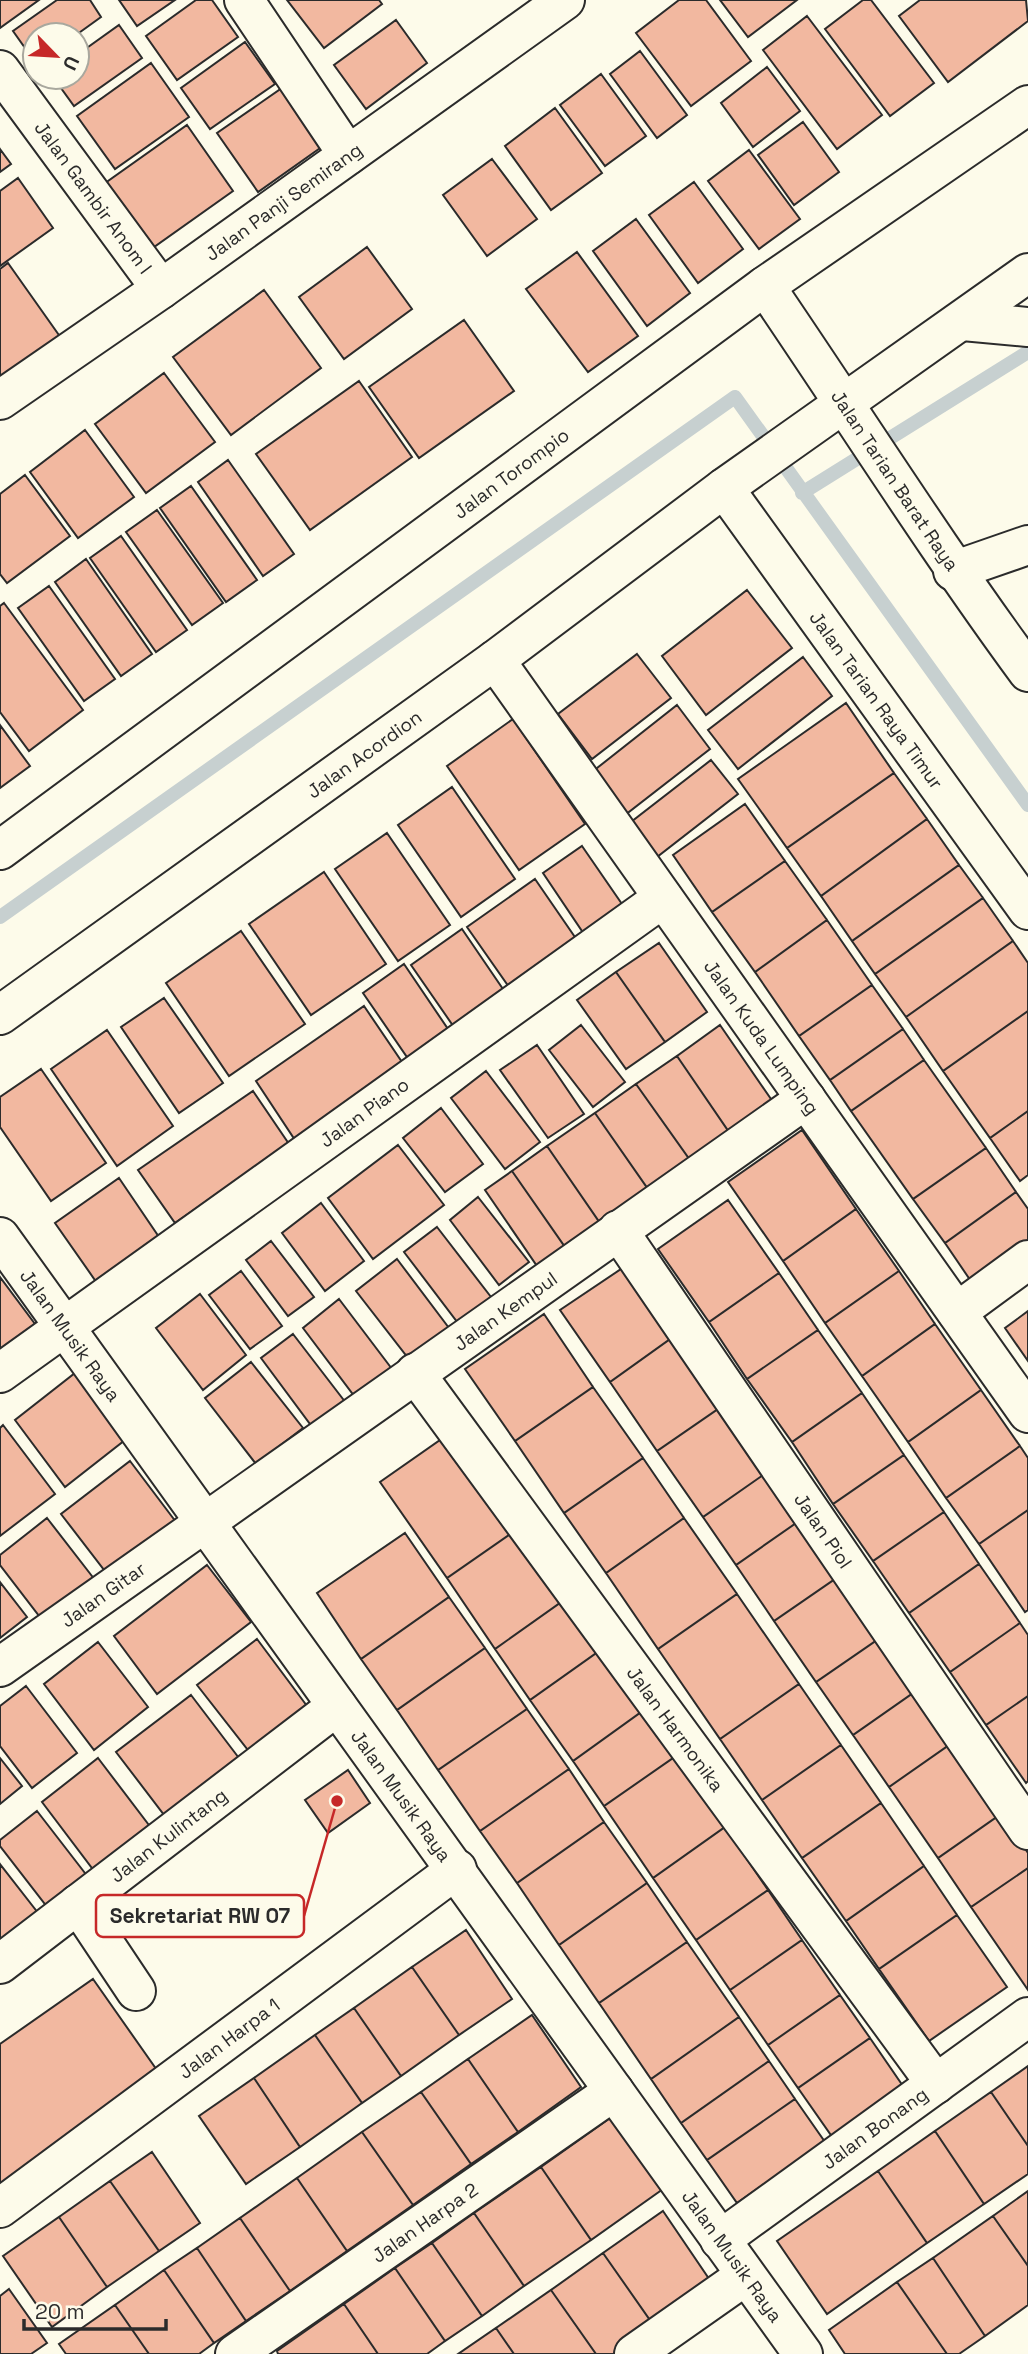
<svg xmlns="http://www.w3.org/2000/svg" width="1028" height="2354" viewBox="0 0 1028 2354" font-family="'Space Grotesk',sans-serif">
	<rect width="100%" height="100%" fill="#fdfbea"/>
	<g fill="none" stroke-linecap="round" stroke-linejoin="round">
		<path stroke="#c7d0d0" stroke-width="14" d="M802 493 1028 352
			M0 917 735 397 1028 805"/>
	</g>
	<path fill="#f2b8a0" stroke="#2b2b2b" stroke-width="2" d="M0 0H39L0 28Z
		M57 0H90L101 17 76 35H35V62L13 31Z
		M119 0H175L137 26Z
		M196 0H212L238 37 177 80 146 36Z
		M287 0H379L382 4 324 48Z
		M679 0H706L751 61 691 106 636 33Z
		M720 0H797L748 37Z
		M863 0H871L934 83 890 116 825 29Z
		M920 0H1026L1028 21 948 82 899 16Z
		M807 16 882 115 837 149 763 50Z
		M396 20 427 63 366 109 334 65Z
		M119 25 142 58 74 106 53 77H77V55Z
		M245 42 275 84 210 129 181 88Z
		M640 51 687 115 657 138 610 74Z
		M151 63 189 117 115 169 77 116Z
		M767 67 800 111 753 147 721 103Z
		M601 74 646 136 605 166 560 105Z
		M282 88 323 146 258 192 217 133Z
		M555 108 602 173 551 210 505 146Z
		M803 122 839 172 794 205 758 155Z
		M187 125 233 191 147 252 101 186Z
		M0 149 11 164 0 172Z
		M749 150 800 219 759 249 708 181Z
		M492 159 537 219 487 256 443 195Z
		M18 178 53 228 0 266V191Z
		M694 182 743 249 698 283 649 215Z
		M636 219 690 293 647 326 593 251Z
		M367 247 412 309 344 359 299 297Z
		M577 252 638 336 588 372 526 289Z
		M8 263 61 338 0 382V269Z
		M264 290 321 368 231 435 173 357Z
		M464 320 514 391 419 458 369 387Z
		M164 373 215 442 146 493 95 424Z
		M359 381 412 457 310 530 256 454Z
		M85 430 134 497 78 538 30 472Z
		M228 460 294 554 263 576 198 482Z
		M25 475 70 536 7 583 0 574V494Z
		M191 486 257 580 226 602 160 508Z
		M157 510 223 603 192 625 126 532Z
		M121 536 187 630 156 652 90 558Z
		M86 559 152 654 121 676 55 582Z
		M49 586 115 679 84 701 18 608Z
		M747 590 792 648 706 715 662 656Z
		M4 603 83 710 29 751 0 712V606Z
		M637 654 671 698 592 759 558 714Z
		M803 657 832 696 738 769 708 730Z
		M846 703 894 773 787 848 738 779Z
		M677 705 710 749 625 815 592 772Z
		M513 719 585 824 519 870 447 766Z
		M0 725 30 766 0 788Z
		M711 760 738 794 657 857 631 822Z
		M894 773 927 819 821 896 787 848Z
		M452 787 515 879 461 917 398 825Z
		M745 804 785 861 712 912 673 855Z
		M927 819 959 865 852 941 821 896Z
		M387 833 450 925 398 961 335 869Z
		M582 846 624 907 584 934 543 873Z
		M785 861 827 920 755 972 712 912Z
		M959 865 983 898 875 974 852 941Z
		M324 872 386 964 311 1015 249 924Z
		M535 879 579 943 511 990 467 927Z
		M983 898 1013 941 906 1017 875 974Z
		M827 920 872 985 799 1036 755 972Z
		M462 929 507 995 456 1030 411 965Z
		M241 931 305 1024 229 1076 166 983Z
		M1013 941 1028 963V1011L943 1071 906 1017Z
		M659 943 707 1012 665 1042 616 972Z
		M404 964 450 1032 409 1060 363 993Z
		M616 972 665 1042 626 1069 577 1000Z
		M872 985 903 1029 830 1080 799 1036Z
		M164 998 223 1083 179 1113 121 1027Z
		M364 1006 404 1065 295 1140 256 1081Z
		M1028 1011V1111L990 1138 943 1071Z
		M581 1025 625 1082 593 1107 549 1050Z
		M720 1025 773 1102 729 1132 677 1056Z
		M903 1029 924 1060 851 1111 830 1080Z
		M107 1030 173 1126 117 1166 51 1069Z
		M537 1045 584 1114 548 1138 500 1070Z
		M677 1056 729 1132 690 1160 636 1084Z
		M924 1060 986 1148 913 1199 851 1111Z
		M41 1069 106 1163 51 1201 0 1127V1097Z
		M486 1071 540 1142 505 1169 451 1098Z
		M636 1084 690 1160 648 1189 595 1113Z
		M253 1091 289 1144 175 1223 138 1170Z
		M441 1108 483 1164 445 1192 403 1138Z
		M1028 1111V1175L1020 1181 990 1138Z
		M595 1113 648 1189 600 1223 547 1146Z
		M802 1130 856 1209 783 1261 728 1182Z
		M398 1145 444 1205 373 1259 328 1198Z
		M547 1146 600 1223 565 1247 512 1171Z
		M986 1148 1016 1192 945 1243 913 1199Z
		M512 1171 565 1247 537 1266 485 1190Z
		M119 1178 161 1240 97 1283 55 1223Z
		M1016 1192 1028 1209V1258L979 1293 945 1243Z
		M478 1197 529 1262 499 1285 450 1220Z
		M728 1200 779 1273 709 1322 658 1249Z
		M321 1203 364 1261 325 1291 282 1233Z
		M856 1209 899 1271 825 1323 783 1261Z
		M437 1227 491 1297 458 1323 404 1252Z
		M271 1241 314 1297 288 1316 246 1260Z
		M397 1259 452 1332 412 1363 356 1291Z
		M624 1267 673 1337 610 1382 560 1310Z
		M241 1271 282 1326 250 1349 209 1295Z
		M899 1271 935 1324 862 1376 825 1323Z
		M779 1273 818 1330 747 1379 709 1322Z
		M0 1277 38 1328 0 1357Z
		M200 1294 246 1355 203 1390 156 1328Z
		M339 1299 392 1369 355 1397 303 1328Z
		M1028 1311V1361L1005 1328Z
		M544 1314 593 1387 515 1441 465 1369Z
		M935 1324 981 1390 908 1442 862 1376Z
		M818 1330 862 1393 792 1442 747 1379Z
		M293 1334 346 1403 313 1428 261 1358Z
		M673 1337 721 1407 657 1451 610 1382Z
		M251 1362 303 1428 256 1464 205 1398Z
		M75 1373 125 1440 65 1487 15 1420Z
		M593 1387 643 1458 564 1513 515 1441Z
		M981 1390 1020 1446 946 1498 908 1442Z
		M862 1393 904 1455 833 1504 792 1442Z
		M721 1407 766 1473 703 1517 657 1451Z
		M3 1425 55 1494 0 1536V1428Z
		M453 1431 519 1528 447 1578 380 1482Z
		M1020 1446 1028 1458V1510L979 1544 946 1498Z
		M904 1455 944 1512 873 1561 833 1504Z
		M643 1458 684 1518 606 1573 564 1513Z
		M130 1461 176 1522 108 1575 61 1514Z
		M766 1473 799 1521 736 1565 703 1517Z
		M1028 1510V1610L1025 1612 979 1544Z
		M944 1512 979 1564 909 1613 873 1561Z
		M47 1518 95 1580 43 1621 0 1565V1555Z
		M684 1518 737 1594 658 1649 606 1573Z
		M799 1521 838 1577 774 1621 736 1565Z
		M519 1528 567 1598 495 1649 447 1578Z
		M405 1533 449 1597 361 1659 317 1593Z
		M979 1564 1020 1623 950 1672 909 1613Z
		M207 1565 251 1622 157 1694 114 1636Z
		M838 1577 880 1638 816 1682 774 1621Z
		M0 1582 27 1617 0 1638Z
		M737 1594 799 1684 720 1739 658 1649Z
		M449 1597 485 1648 397 1710 361 1659Z
		M567 1598 602 1649 530 1700 495 1649Z
		M1020 1623 1028 1635V1696L986 1725 950 1672Z
		M880 1638 916 1691 853 1735 816 1682Z
		M257 1639 316 1718 258 1763 197 1685Z
		M98 1642 148 1707 94 1750 44 1684Z
		M485 1648 527 1709 438 1770 397 1710Z
		M602 1649 644 1710 573 1761 530 1700Z
		M799 1684 841 1745 762 1800 720 1739Z
		M26 1686 77 1753 32 1788 0 1746V1706Z
		M916 1691 952 1743 889 1787 853 1735Z
		M191 1695 245 1766 171 1824 116 1752Z
		M1028 1696V1781L1026 1783 986 1725Z
		M527 1709 569 1769 480 1831 438 1770Z
		M644 1710 676 1756 604 1806 573 1761Z
		M952 1743 1001 1814 938 1858 889 1787Z
		M841 1745 881 1803 802 1858 762 1800Z
		M676 1756 725 1827 653 1878 604 1806Z
		M0 1758 22 1786 0 1804Z
		M98 1758 158 1837 101 1880 42 1802Z
		M569 1769 604 1822 517 1883 480 1831Z
		M348 1770 370 1803 328 1833 305 1800Z
		M881 1803 924 1866 846 1921 802 1858Z
		M37 1811 88 1877 48 1908 0 1846V1840Z
		M1001 1814 1028 1853V1868L971 1907 938 1858Z
		M604 1822 647 1883 559 1945 517 1883Z
		M725 1827 768 1890 696 1940 653 1878Z
		M0 1864 42 1918 0 1951Z
		M924 1866 957 1915 879 1969 846 1921Z
		M1028 1868V1990L971 1907Z
		M647 1883 687 1942 599 2003 559 1945Z
		M768 1890 802 1940 730 1990 696 1940Z
		M957 1915 1007 1987 929 2041 879 1969Z
		M466 1930 512 1999 459 2035 412 1967Z
		M802 1940 840 1995 768 2045 730 1990Z
		M687 1942 739 2017 651 2079 599 2003Z
		M412 1967 459 2035 401 2076 354 2008Z
		M93 1979 166 2083 0 2200V2044Z
		M840 1995 870 2038 798 2088 768 2045Z
		M354 2008 401 2076 362 2103 315 2035Z
		M532 2015 581 2087 518 2132 468 2059Z
		M739 2017 769 2061 681 2123 651 2079Z
		M315 2035 362 2103 300 2147 254 2078Z
		M870 2038 905 2089 833 2138 798 2088Z
		M468 2059 518 2132 471 2164 421 2092Z
		M769 2061 795 2099 707 2160 681 2123Z
		M1028 2066V2146L991 2092Z
		M254 2078 300 2147 246 2184 199 2116Z
		M421 2092 471 2164 413 2205 362 2132Z
		M991 2092 1028 2146V2174L984 2204 935 2131Z
		M795 2099 825 2142 737 2203 707 2160Z
		M613 2116 663 2189 591 2240 541 2167Z
		M935 2131 984 2204 927 2243 878 2171Z
		M362 2132 413 2205 347 2251 297 2178Z
		M152 2152 200 2223 159 2251 110 2181Z
		M541 2167 591 2240 524 2286 474 2213Z
		M878 2171 927 2243 827 2314 777 2241Z
		M297 2178 347 2251 290 2291 240 2218Z
		M110 2181 159 2251 107 2287 59 2217Z
		M1028 2191V2266L993 2216Z
		M663 2211 718 2292 659 2333 603 2253Z
		M474 2213 524 2286 482 2316 432 2243Z
		M993 2216 1028 2266V2305L985 2336 933 2258Z
		M59 2217 107 2287 52 2327 3 2256Z
		M240 2218 290 2291 246 2321 197 2248Z
		M432 2243 482 2316 445 2341 395 2268Z
		M197 2248 246 2321 214 2343 164 2270Z
		M603 2253 659 2333 629 2354H596L551 2290Z
		M933 2258 985 2336 959 2354H947L897 2282Z
		M395 2268 445 2341 427 2354H378L344 2304Z
		M164 2270 214 2343 199 2354H149L115 2305Z
		M897 2282 947 2354H845L829 2330Z
		M9 2289 47 2343 31 2354H0V2296Z
		M551 2290 596 2354H514L496 2328Z
		M344 2304 378 2354H278L277 2351Z
		M115 2305 149 2354H66L59 2344Z
		M496 2328 514 2354H458Z"/>
	<g fill="none" stroke-linecap="round" stroke-linejoin="round">
		<defs>
			<g id="street">
				<path d="M244 0 348 155"/>
				<path id="s1" d="M0 70 161 289"/>
				<path id="s2" d="M0 400 161 289 565 0"/>
				<path d="M953 571 1028 545"/>
				<path id="s3" d="M495 660 1028 1413"/>
				<path id="s4" d="M618 1230 1028 1830"/>
				<path id="s5" d="M0 1237 803 2354"/>
				<path d="M957 1312 1028 1260"/>
				<path id="s6" d="M0 1373 663 898"/>
				<path id="s7" d="M415 1373 936 2084"/>
				<path id="s8" d="M0 1667 806 1099"/>
				<path d="M78 1904 136 1991"/>
				<path id="s9" d="M0 1964 337 1706"/>
				<path id="s10" d="M0 2208 457 1869"/>
				<path id="s11" d="M720 2240 1028 2017"/>
				<path id="s12" d="M235 2354 614 2091"/>
				<path d="M634 2354 745 2276"/>
			</g>
			<g id="secondary">
				<path id="s13" d="M765 286C853 415 936 547 1028 672"/>
				<path d="M963 321 1028 327"/>
				<path id="s14" d="M724 488 1028 910"/>
				<path id="s15" d="M0 850 765 286 1028 105"/>
				<path id="s16" d="M0 1015 495 660 724 488 1028 273"/>
			</g>
		</defs>
		<use href="#street" stroke="#2b2b2b" stroke-width="42"/>
		<use href="#secondary" stroke="#2b2b2b" stroke-width="42"/>
		<use href="#street" stroke="#fdfbea" stroke-width="38"/>
		<use href="#secondary" stroke="#fdfbea" stroke-width="38"/>
	</g>
	<g text-anchor="middle" stroke-width="5" stroke-linejoin="round" paint-order="stroke">
		<g font-size="19" fill="#2b2b2b" stroke="#fdfbea">
			<text dy="7" stroke="none"><textPath href="#s1" startOffset="158">Jalan Gambir Anom I</textPath></text>
			<text dy="7" stroke="none"><textPath href="#s2" startOffset="346">Jalan Panji Semirang</textPath></text>
			<text dy="7" stroke="none"><textPath href="#s15" startOffset="635">Jalan Torompio</textPath></text>
			<text dy="7" stroke="none"><textPath href="#s13" startOffset="234">Jalan Tarian Barat Raya</textPath></text>
			<text dy="7" stroke="none"><textPath href="#s14" startOffset="261">Jalan Tarian Raya Timur</textPath></text>
			<text dy="7" stroke="none"><textPath href="#s16" startOffset="448">Jalan Acordion</textPath></text>
			<text dy="7" stroke="none"><textPath href="#s3" startOffset="462">Jalan Kuda Lumping</textPath></text>
			<text dy="7" stroke="none"><textPath href="#s6" startOffset="448">Jalan Piano</textPath></text>
			<text dy="7" stroke="none"><textPath href="#s8" startOffset="618">Jalan Kempul</textPath></text>
			<text dy="7" stroke="none"><textPath href="#s5" startOffset="121">Jalan Musik Raya</textPath></text>
			<text dy="7" stroke="none"><textPath href="#s4" startOffset="364">Jalan Piol</textPath></text>
			<text dy="7" stroke="none"><textPath href="#s8" startOffset="126">Jalan Gitar</textPath></text>
			<text dy="7" stroke="none"><textPath href="#s7" startOffset="441">Jalan Harmonika</textPath></text>
			<text dy="7" stroke="none"><textPath href="#s5" startOffset="688">Jalan Musik Raya</textPath></text>
			<text dy="7" stroke="none"><textPath href="#s9" startOffset="212">Jalan Kulintang</textPath></text>
			<text dy="7" stroke="none"><textPath href="#s10" startOffset="285">Jalan Harpa 1</textPath></text>
			<text dy="7" stroke="none"><textPath href="#s11" startOffset="191">Jalan Bonang</textPath></text>
			<text dy="7" stroke="none"><textPath href="#s12" startOffset="231">Jalan Harpa 2</textPath></text>
			<text dy="7" stroke="none"><textPath href="#s5" startOffset="1255">Jalan Musik Raya</textPath></text>
		</g>
	</g>
	<path fill="none" stroke="#c62828" stroke-width="2.5" d="M337 1801L304 1916"/>
	<circle fill="#c62828" stroke="#fdfbea" stroke-width="2.5" cx="337" cy="1801" r="7"/>
	<rect fill="#fdfbea" stroke="#c62828" stroke-width="2.5" x="96" y="1895" width="208" height="42" rx="7"/>
	<g font-size="21" text-anchor="middle" font-weight="bold" fill="#2b2b2b">
		<text x="200" y="1923">Sekretariat RW 07</text>
	</g>
	<g transform="translate(56 56) rotate(115)"><circle r="33" fill="#fdfbea" stroke="#a9a89e" stroke-width="2"/>
	<path d="M0-5L12 26L0 18L-12 26Z" fill="#c62828"/>
	<text y="-10" font-size="19" font-weight="bold" text-anchor="middle" fill="#2b2b2b">U</text>
	</g>
	<path d="M24 2319v10h142v-10" fill="none" stroke="#2b2b2b" stroke-width="3.5"/>
	<text x="35" y="2319" font-size="21" fill="#2b2b2b" stroke="#fdfbea" stroke-width="5" paint-order="stroke">20 m</text>
</svg>
